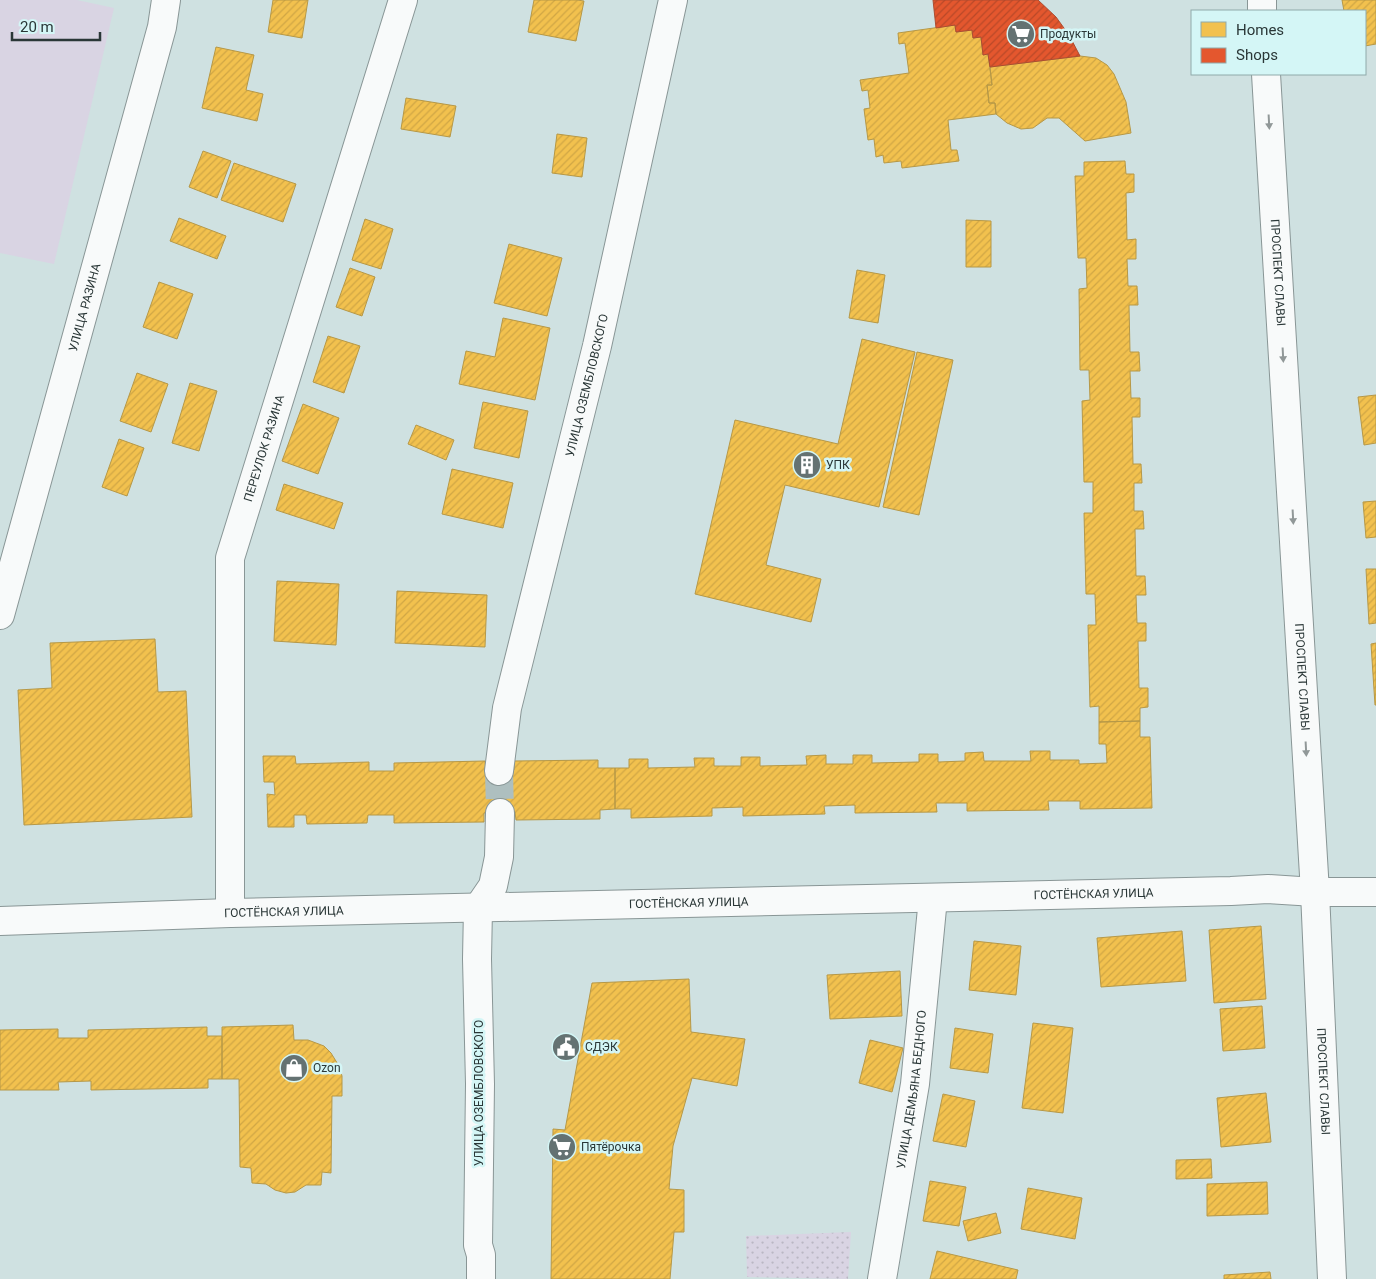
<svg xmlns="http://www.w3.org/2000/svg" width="1376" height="1279" viewBox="0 0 1376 1279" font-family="Roboto,sans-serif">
	<defs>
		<pattern id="green-dots" width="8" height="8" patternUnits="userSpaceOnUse" patternTransform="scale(1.25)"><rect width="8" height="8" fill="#d9d4e3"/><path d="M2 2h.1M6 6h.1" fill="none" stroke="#bab7c3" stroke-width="1.8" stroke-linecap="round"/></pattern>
		<pattern id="homes-hatch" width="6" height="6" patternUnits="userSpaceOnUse" patternTransform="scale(1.25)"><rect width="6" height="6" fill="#f2c14e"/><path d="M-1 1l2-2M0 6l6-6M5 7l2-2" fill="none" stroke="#d0a645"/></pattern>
		<pattern id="shops-hatch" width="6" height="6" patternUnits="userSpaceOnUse" patternTransform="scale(1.25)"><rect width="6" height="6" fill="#e4572e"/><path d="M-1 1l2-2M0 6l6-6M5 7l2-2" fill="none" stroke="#b94928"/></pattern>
	</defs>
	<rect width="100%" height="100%" fill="#cfe1e1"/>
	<path fill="url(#green-dots)" d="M851 1232 848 1279 747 1277 746 1236Z"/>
	<path fill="#d9d4e3" d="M0 0H77L114 8 54 264 0 253Z"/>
	<path fill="url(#homes-hatch)" stroke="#b69847" d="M273 0H308L302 38 268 32Z
		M534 0H577L584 1 576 41 528 32Z
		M1342 0H1376V44L1365 46V11H1344Z
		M955 25 956 32 972 30 973 38 981 37 983 55 988 54 992 85H987L989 103H995L996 114 948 120 951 150H957L959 161 902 168 901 161 884 163 883 155 876 157 874 139 868 140 864 109 870 108 868 90 862 91 860 80 909 73 905 43 899 44 898 33Z
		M216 47 254 55 246 90 263 94 257 121 202 108Z
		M1080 56 1096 58 1107 65 1114 74 1126 102 1131 133 1085 141 1059 118H1047L1033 128 1021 129 1007 123 996 114 995 103H989L987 85H992L990 67Z
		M406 98 456 106 450 137 401 129Z
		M557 134 587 138 582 177 552 173Z
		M203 151 231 161 217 198 189 187Z
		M1125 161 1126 174H1134V192L1126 193 1127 240 1136 239V259H1127L1128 286H1137L1138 305H1129L1130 352H1139L1140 371H1130L1131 398H1140V417H1132L1133 464H1141L1142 483H1134V511H1143L1144 529H1135L1136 576H1145L1146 595H1136L1137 623H1146V641H1138L1139 688H1148V707L1140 708V721L1099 722V706L1090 707 1088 625H1096L1095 594H1086L1084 513H1093V482H1084L1082 401 1090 400 1089 370H1080L1079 289 1087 288 1086 258H1078L1075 176H1084V162Z
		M234 163 296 184 283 222 221 200Z
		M179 218 226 236 217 259 170 241Z
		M365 219 393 229 381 269 352 260Z
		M966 220 991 221V267H966Z
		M509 244 562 258 547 316 494 303Z
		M350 268 375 277 362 316 336 307Z
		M857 270 885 275 878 323 849 318Z
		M159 282 193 294 177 339 143 327Z
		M503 318 550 328 535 400 459 384 466 351 495 357Z
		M328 336 360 346 344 393 313 382Z
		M862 339 915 352 879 507 785 485 766 565 821 579 811 622 695 594 735 420 838 444Z
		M917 352 953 360 919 515 883 507Z
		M137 373 168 384 151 432 120 421Z
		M190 383 217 391 199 451 172 443Z
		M1376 395V443L1364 445 1358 397Z
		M483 402 528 411 519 458 474 448Z
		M303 404 339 418 318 474 282 461Z
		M416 425 454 440 446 460 408 444Z
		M119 439 144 448 127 496 102 487Z
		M452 469 513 483 503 528 442 514Z
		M284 484 343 503 334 529 276 510Z
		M1376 501V537L1366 538 1363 502Z
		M1366 569H1376V623L1369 624Z
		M277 581 339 584 336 645 274 641Z
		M397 591 487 595 485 647 395 643Z
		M155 639 158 692 186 691 192 817 24 825 18 690 52 688 50 643Z
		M1376 643V705H1375L1371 644Z
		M1140 721V737H1150L1152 808 1080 809V801H1048L1049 810 967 811V803H936L937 812 855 813V805L824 806 825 814 743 816V807L712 808V816L631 818V809H615V768H629V759H648V768L695 767 694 758H714V766H741V757H760V766L807 765 806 756 826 755V764H853V755H872V763L919 762V754H938V762L965 761V753L983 752 984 761H1031L1030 751H1050V760H1079V764L1107 763 1106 744H1099V722Z
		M263 756H295L296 764 369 762V771H394V763L485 761 486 771 514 770V761L598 760V768H615V809L600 810V819L516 820 515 812 484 813V822L394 823V815H368L367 823 307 824 306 815H294V827H268L267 794 275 795 274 782H264Z
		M1261 926 1266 999 1214 1003 1209 930Z
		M1182 931 1186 981 1101 987 1097 938Z
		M974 941 1021 946 1016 995 969 990Z
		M900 971 902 1016 830 1019 827 975Z
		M689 979 691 1032 745 1039 737 1086 692 1078 673 1146 669 1189 684 1190V1232H674L670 1279H551L553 1129 565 1130 592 983Z
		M1262 1006 1265 1048 1223 1051 1220 1009Z
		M1033 1023 1073 1028 1063 1113 1022 1108Z
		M293 1025 294 1040H308L324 1046 331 1053 339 1066 342 1076V1096H332L331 1173 322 1172 321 1185H306L295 1192 286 1193 275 1190 266 1184 252 1183 251 1168 240 1167 239 1079H222V1027Z
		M207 1027V1036H222V1079H208V1088L91 1090V1081L58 1082 59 1090H0V1030L58 1029V1038H88V1030Z
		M955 1028 993 1034 988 1073 950 1068Z
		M870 1040 903 1048 892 1092 859 1083Z
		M1266 1093 1271 1142 1221 1147 1217 1098Z
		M943 1094 975 1101 966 1147 933 1141Z
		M1211 1159 1212 1178 1176 1179V1160Z
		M930 1181 966 1187 959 1226 923 1221Z
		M1267 1182 1268 1214 1207 1216V1184Z
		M1028 1188 1082 1198 1075 1239 1021 1229Z
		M996 1213 1001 1233 968 1241 963 1221Z
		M937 1251 1018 1270 1016 1279H930Z
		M1270 1272 1271 1279H1224V1275Z"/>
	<path fill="url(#shops-hatch)" stroke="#ac4d31" d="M933 0H1038L1056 17 1069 35 1080 56 990 67 988 54 983 55 981 37 973 38 972 30 956 32 955 25 936 28Z"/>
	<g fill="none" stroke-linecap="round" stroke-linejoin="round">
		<path stroke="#aebfbf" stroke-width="28" stroke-dasharray="28 14" stroke-linecap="butt" d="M499 771 500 813"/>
		<defs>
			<g id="minor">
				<path id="s1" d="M0 615 162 27 166 0"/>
				<path id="s2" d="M499 771 507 708 597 346 673 0"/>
				<path id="s3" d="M230 913V558L403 0"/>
				<path id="s4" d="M0 921 230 913 1231 891 1268 889 1315 892H1376"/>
				<path d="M481 1279V1255L478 1245 480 1084 477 959 478 908 493 886 499 857 500 813"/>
				<path id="s5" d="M882 1279 915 1084 933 898"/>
			</g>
			<g id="major">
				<path d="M1262 0V11"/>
				<path id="s6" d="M1266 74 1315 892 1332 1279"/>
			</g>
		</defs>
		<use href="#minor" stroke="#899696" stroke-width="30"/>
		<use href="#major" stroke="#899696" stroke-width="30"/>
		<use href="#minor" stroke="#f8fafa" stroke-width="28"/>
		<use href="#major" stroke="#f8fafa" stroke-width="28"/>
	</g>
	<defs><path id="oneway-solid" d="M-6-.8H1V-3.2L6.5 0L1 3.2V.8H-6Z" transform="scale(1.25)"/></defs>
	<g fill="#919898">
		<use href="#oneway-solid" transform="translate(1269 122) rotate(87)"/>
		<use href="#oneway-solid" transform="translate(1283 355) rotate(87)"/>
		<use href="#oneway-solid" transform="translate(1293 517) rotate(87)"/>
		<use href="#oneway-solid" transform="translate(1306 749) rotate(87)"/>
	</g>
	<defs>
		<symbol id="supermarket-disc" viewBox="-11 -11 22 22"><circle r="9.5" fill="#647272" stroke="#d4f6f6"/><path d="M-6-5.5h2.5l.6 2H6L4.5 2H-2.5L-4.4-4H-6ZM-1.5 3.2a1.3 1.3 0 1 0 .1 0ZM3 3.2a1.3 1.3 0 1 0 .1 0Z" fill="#fff"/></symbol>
		<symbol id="building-disc" viewBox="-11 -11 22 22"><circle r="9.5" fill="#647272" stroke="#d4f6f6"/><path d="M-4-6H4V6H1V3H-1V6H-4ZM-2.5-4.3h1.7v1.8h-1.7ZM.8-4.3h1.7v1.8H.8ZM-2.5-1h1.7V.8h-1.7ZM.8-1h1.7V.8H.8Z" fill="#fff"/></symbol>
		<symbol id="civic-disc" viewBox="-11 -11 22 22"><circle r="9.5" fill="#647272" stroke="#d4f6f6"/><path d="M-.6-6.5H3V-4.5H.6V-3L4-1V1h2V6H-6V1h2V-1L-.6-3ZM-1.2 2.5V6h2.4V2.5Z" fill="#fff"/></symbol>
		<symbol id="shop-disc" viewBox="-11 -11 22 22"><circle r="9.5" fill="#647272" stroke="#d4f6f6"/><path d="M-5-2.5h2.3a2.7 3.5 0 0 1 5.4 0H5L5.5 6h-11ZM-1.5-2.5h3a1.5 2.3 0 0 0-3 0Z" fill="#fff"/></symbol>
	</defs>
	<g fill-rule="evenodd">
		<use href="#supermarket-disc" x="1005" y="18" width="32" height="32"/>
		<use href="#building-disc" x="791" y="449" width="32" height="32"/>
		<use href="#civic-disc" x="550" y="1031" width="32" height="32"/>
		<use href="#shop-disc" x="278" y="1052" width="32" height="32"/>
		<use href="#supermarket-disc" x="546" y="1131" width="32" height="32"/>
	</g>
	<g text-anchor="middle" stroke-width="5" stroke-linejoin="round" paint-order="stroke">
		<g font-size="12" fill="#2a3737" stroke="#d4f6f6" text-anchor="start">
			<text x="1040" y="38">Продукты</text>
			<text x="826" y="469">УПК</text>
			<text x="585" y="1051">СДЭК</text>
			<text x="313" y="1072">Ozon</text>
			<text x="581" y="1151">Пятёрочка</text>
		</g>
		<g font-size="12" fill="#2a3737" stroke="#d4f6f6">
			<text dy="4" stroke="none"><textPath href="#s6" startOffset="199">ПРОСПЕКТ СЛАВЫ</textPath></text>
			<text dy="4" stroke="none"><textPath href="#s1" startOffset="319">УЛИЦА РАЗИНА</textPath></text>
			<text dy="4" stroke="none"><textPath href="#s2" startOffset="396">УЛИЦА ОЗЕМБЛОВСКОГО</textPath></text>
			<text dy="4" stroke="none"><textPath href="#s3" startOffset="470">ПЕРЕУЛОК РАЗИНА</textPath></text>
			<text dy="4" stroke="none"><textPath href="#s6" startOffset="604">ПРОСПЕКТ СЛАВЫ</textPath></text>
			<text dy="4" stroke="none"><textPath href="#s4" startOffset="1094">ГОСТЁНСКАЯ УЛИЦА</textPath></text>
			<text dy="4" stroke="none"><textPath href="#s4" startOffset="689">ГОСТЁНСКАЯ УЛИЦА</textPath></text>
			<text dy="4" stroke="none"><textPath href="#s4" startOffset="284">ГОСТЁНСКАЯ УЛИЦА</textPath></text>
			<text dy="4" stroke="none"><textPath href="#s6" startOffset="1009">ПРОСПЕКТ СЛАВЫ</textPath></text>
			<text dy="4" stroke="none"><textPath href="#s5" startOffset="192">УЛИЦА ДЕМЬЯНА БЕДНОГО</textPath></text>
			<text transform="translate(479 1093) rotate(-90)" y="4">УЛИЦА ОЗЕМБЛОВСКОГО</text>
		</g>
	</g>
	<rect x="1191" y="10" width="175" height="65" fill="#d4f6f6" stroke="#90aaaa"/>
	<rect x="1201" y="22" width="25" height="15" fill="#f2c14e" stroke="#90aaaa"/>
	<text x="1236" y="35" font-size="15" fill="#2a3737">Homes</text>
	<rect x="1201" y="48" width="25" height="15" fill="#e4572e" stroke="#90aaaa"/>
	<text x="1236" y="60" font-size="15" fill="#2a3737">Shops</text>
	<path d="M12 32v8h88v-8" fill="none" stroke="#2a3737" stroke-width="2.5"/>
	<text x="20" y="32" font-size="15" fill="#2a3737" stroke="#d4f6f6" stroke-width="4" paint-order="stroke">20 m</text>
</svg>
